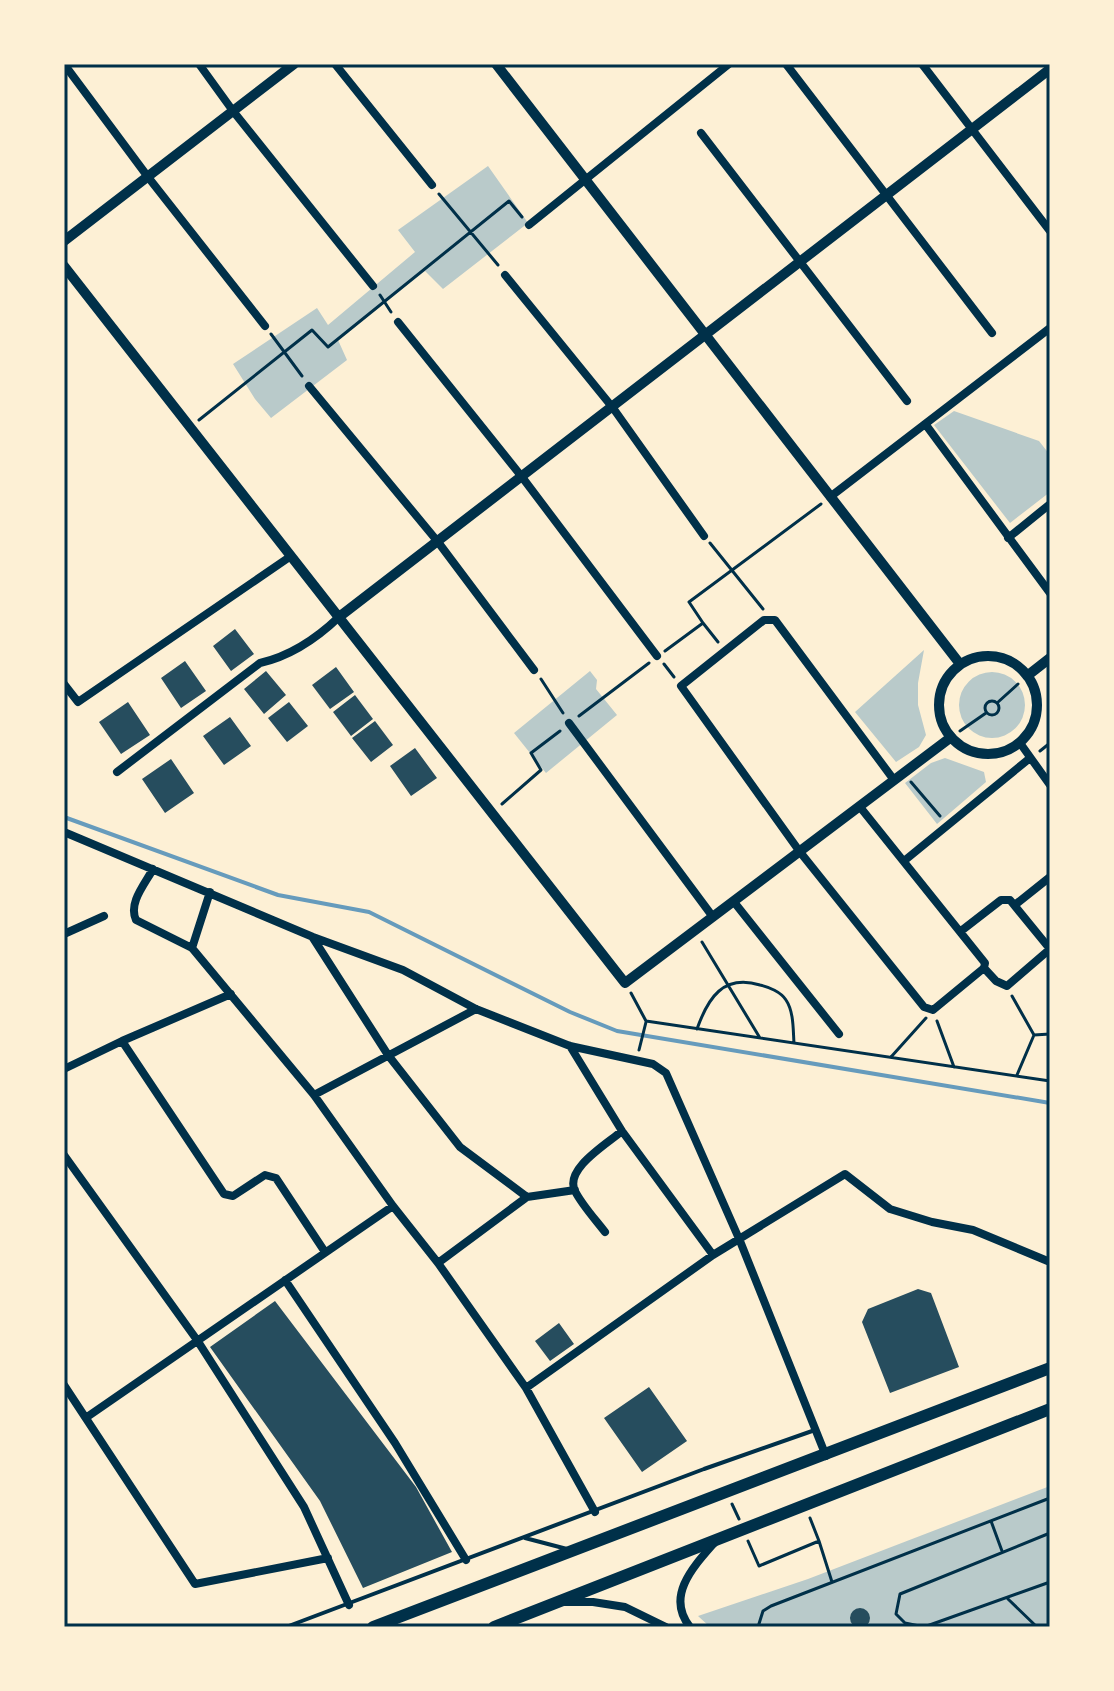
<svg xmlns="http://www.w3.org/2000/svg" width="1114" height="1691" viewBox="0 0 1114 1691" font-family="'Source Sans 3',sans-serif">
	<rect width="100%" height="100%" fill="#fdf0d5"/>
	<path fill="#b9caca" d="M488 166 528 223 443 289 425 271 338 340 347 360 271 418 255 399 233 364 317 308 328 325 415 252 398 230Z
		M954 411 1039 441 1050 455V492L1010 523 934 425Z
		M924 650 918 683V705L926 735 919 747 896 762 855 712Z
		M590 671 597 680 596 689 617 715 546 773 514 733Z
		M959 705a33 33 0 1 1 66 0a33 33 0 1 1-66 0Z
		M945 758 984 772 986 782 937 824 905 783 931 763Z
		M1050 1486V1627H710L698 1616 808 1579Z"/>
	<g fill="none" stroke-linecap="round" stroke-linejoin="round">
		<path stroke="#669bbc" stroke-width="4" d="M64 817 278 895 369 912 570 1012 617 1031 1050 1103"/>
	</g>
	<path fill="#264d5e" d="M235 629 254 654 231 671 213 646Z
		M185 661 206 691 181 708 161 678Z
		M336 667 354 692 330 709 312 685Z
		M266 671 286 695 264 714 244 689Z
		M355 695 373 719 351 736 333 712Z
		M128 702 150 735 121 754 99 722Z
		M289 702 308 726 287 742 268 718Z
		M230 717 251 746 224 765 203 736Z
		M375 721 393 745 371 762 352 738Z
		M415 748 437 778 411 796 390 766Z
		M171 759 194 793 165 813 142 779Z
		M918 1289 931 1293 959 1367 890 1393 862 1322 868 1309Z
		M275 1301 416 1487 452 1552 363 1588 320 1501 210 1347Z
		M559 1323 574 1344 550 1361 535 1341Z
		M649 1387 687 1441 642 1472 604 1418Z
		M850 1618a10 10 0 1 1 20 0a10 10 0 1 1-20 0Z"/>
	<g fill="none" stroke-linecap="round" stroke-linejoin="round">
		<path stroke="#003049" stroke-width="3" d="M439 194 498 265
			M380 295 391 312
			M271 334 302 376
			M199 420 312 330 328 347 509 201 522 217
			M710 543 763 609
			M703 623 718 642
			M665 651 703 623 689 602 821 504
			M664 664 674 677
			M541 679 563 713
			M985 708a7 7 0 1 1 14 0a7 7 0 1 1-14 0Z
			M997 703 1018 684
			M579 716 649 663
			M960 731 986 713
			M1040 751 1050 743
			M911 782 940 816
			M502 804 541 770 531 753 560 731
			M702 942 760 1038
			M631 993 646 1021 1050 1081
			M1012 996 1034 1035 1017 1075
			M937 1021 954 1067
			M697 1029C708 998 723 974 760 985 769 987 781 992 786 1000 794 1012 793 1030 794 1043
			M1034 1035 1050 1034
			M639 1050 646 1022
			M891 1057 926 1018
			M732 1504 739 1519
			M810 1518 819 1541
			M991 1521 1002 1551
			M1050 1533 900 1594 896 1614 905 1623 924 1627 1050 1582
			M748 1541 759 1566 819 1541 832 1582
			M1008 1599 1037 1627
			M758 1627 763 1611 771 1606 1050 1498"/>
		<path stroke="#003049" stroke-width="4" d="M525 1538 567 1549
			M286 1627 704 1469 815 1430"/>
		<path stroke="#003049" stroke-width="8" d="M64 64 148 177 265 326
			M199 64 233 111 373 286
			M335 64 432 185
			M786 64 992 333
			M922 64 1050 231
			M701 133 907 401
			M529 225 729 64
			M505 275 613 408 704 536
			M398 322 522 477 657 656
			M309 386 438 542 534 670
			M926 425 1050 593
			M830 497 1050 328
			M1008 538 1050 504
			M64 684 78 702 291 556
			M569 723 713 917
			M1020 743 1050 785
			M117 772 260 663C291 656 316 639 339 617
			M860 807 985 963 984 968 933 1010 924 1007 800 852 681 686 764 620H775L894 780
			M64 832 313 937 403 970 476 1009 570 1046 653 1064 666 1073 740 1241 826 1456
			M904 861 1030 758
			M153 869C145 884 128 903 136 920L192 948 314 1095 393 1206 438 1263 526 1388 595 1512
			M734 902 839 1034
			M1016 904 1050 877
			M961 931 1001 900H1010L1050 949
			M64 934 104 916
			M313 938 388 1055 460 1147 527 1197
			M192 948 210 892
			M984 968 996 981 1007 986 1050 949
			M122 1041 224 1194 233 1196 265 1175 276 1178 325 1252
			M570 1046 622 1131 713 1255
			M64 1069 122 1041 231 994
			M314 1095 476 1009
			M64 1155 197 1340 304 1507 349 1605
			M605 1232C595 1219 582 1205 575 1191 564 1169 607 1144 622 1131
			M438 1263 527 1197 575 1190
			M285 1280 395 1443 466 1560
			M64 1385 195 1584 328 1558
			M526 1388 713 1255 845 1174 890 1209 932 1222 973 1230 1050 1262
			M87 1417 393 1206
			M563 1602H593L625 1607 666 1627
			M690 1627C665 1596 694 1566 715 1542"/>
		<path stroke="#003049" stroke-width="10" d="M496 64 960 664
			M64 241 294 64
			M64 266 625 983 950 738
			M339 617 1050 69
			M939 705a49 49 0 1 1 98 0a49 49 0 1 1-98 0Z
			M1027 676 1050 658"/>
		<path stroke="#003049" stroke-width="12" d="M373 1627 1050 1368
			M494 1627 1050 1409"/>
	</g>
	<rect width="1114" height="1691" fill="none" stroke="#fdf0d5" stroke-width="132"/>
	<rect x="66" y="66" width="982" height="1559" fill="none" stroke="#003049" stroke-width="3"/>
</svg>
